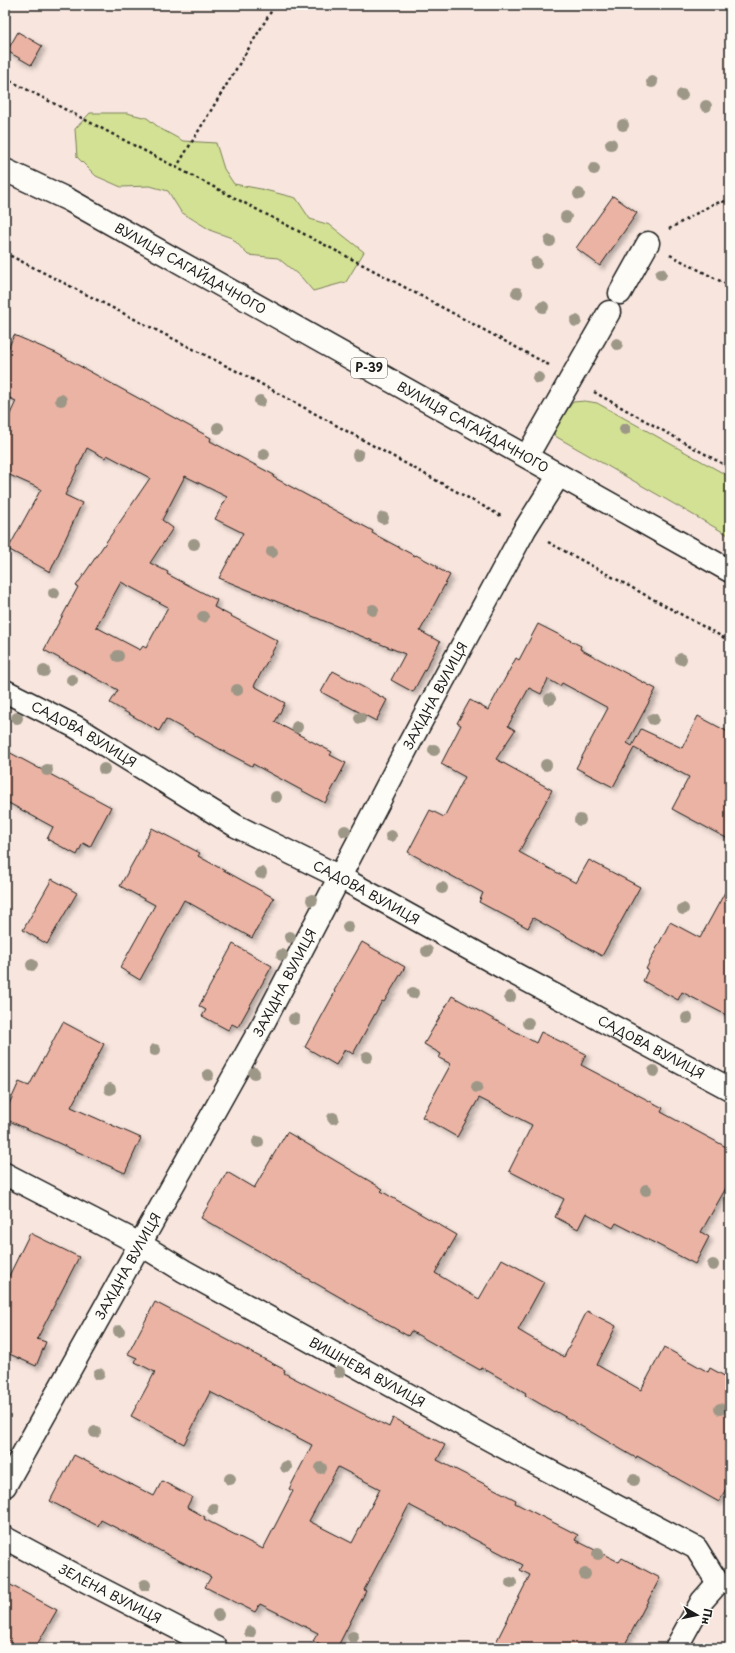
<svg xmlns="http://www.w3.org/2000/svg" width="735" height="1653" viewBox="0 0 735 1653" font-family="'Playpen Sans',sans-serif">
	<defs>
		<filter id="shadow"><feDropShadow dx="3.5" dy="3.5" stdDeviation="2" flood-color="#0004"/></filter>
	</defs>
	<rect width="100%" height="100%" fill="#f8e6de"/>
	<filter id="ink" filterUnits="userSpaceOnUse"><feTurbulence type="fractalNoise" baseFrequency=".025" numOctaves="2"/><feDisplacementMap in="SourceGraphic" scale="8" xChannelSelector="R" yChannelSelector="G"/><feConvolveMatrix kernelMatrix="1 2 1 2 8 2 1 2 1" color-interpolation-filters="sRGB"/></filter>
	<g filter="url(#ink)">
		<path fill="#d3e194" stroke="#787e58" d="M90 113H127L147 118 161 129 183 141 216 143 224 169 234 184 261 189 296 198 310 219 330 225 364 252 346 282 313 291 302 278 278 258 248 255 232 238 212 231 181 212 168 191 150 186 121 187 96 176 77 157 75 129Z
			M585 401 597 403 730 477V536L555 436 553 429 573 402Z"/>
		<path fill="#ebb3a3" stroke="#1c1c1c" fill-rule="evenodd" filter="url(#shadow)" d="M18 32 42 46 31 65 7 51Z
			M613 196 637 213 600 266 576 248Z
			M14 335 56 353 211 438 210 441 274 475 273 477 373 531 372 533 415 556 416 555 437 566V568L450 575 420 631 440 642 413 692 391 680 405 654 219 578 243 533 215 519 227 497 185 476 162 520 173 528 150 563 168 572 167 574 217 600 214 607 278 641 254 686 285 703 275 722 332 752 330 755 346 763 325 803 253 764 252 766 225 752 166 719 159 731 110 703 118 690 44 650 78 587 76 586 150 478 107 455 105 458 87 448 65 495 82 503 50 572 8 549 41 489 5 473V425L16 401 5 396V356ZM121 582 168 607 146 648 143 646 140 650 96 627Z
			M538 624 581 646 580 649 656 689 627 743 632 746 641 729 682 748 698 716 730 733V840L672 809 689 777 634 748 613 787 576 768 608 708 562 683 560 686 548 679 541 694 529 688 508 726 515 730 496 759 552 790 519 852 576 883 589 860 640 887 602 956 533 918 528 928 479 902 483 893 408 852 430 810 444 817 465 777 441 764 461 725 457 723 470 700 488 710 516 658 519 660Z
			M333 671 387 700 376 721 321 692Z
			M5 750 111 807 90 847 83 843 77 855 47 839 53 827 5 801Z
			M152 828 200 853 198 856 274 898 252 938 184 900 140 980 120 968 155 905 120 886Z
			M52 879 77 893 47 944 23 930Z
			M730 883V1017L682 992 678 1000 643 981 648 970 646 969 670 922 700 938Z
			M362 942 405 967 384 1002 382 1001 353 1054 345 1049 336 1065 305 1047 335 992 334 991Z
			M233 944 272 966 238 1027 232 1024 228 1030 202 1016 206 1010 199 1006Z
			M452 996 536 1043 541 1032 586 1054 581 1065 663 1108 661 1112 730 1149V1181L701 1232 709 1237 695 1264 616 1223 613 1228 586 1213 578 1229 555 1217 564 1199 509 1171 532 1125 479 1098 457 1137 422 1117 451 1064 439 1058 441 1054 424 1044Z
			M63 1022 104 1044 71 1107 141 1138 125 1173 5 1119V1113L19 1082 29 1086Z
			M287 1132 383 1189 381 1191 457 1235 435 1273 479 1299 502 1259 544 1282 518 1330 564 1357 587 1311 616 1326 597 1365 641 1390 664 1347 708 1372 710 1368 730 1379V1481L719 1502 637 1456 636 1458 555 1411 554 1412 525 1395 526 1393 481 1367 480 1370 411 1331 408 1336 201 1218 227 1172 254 1188Z
			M30 1233 79 1257 37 1339 46 1342 36 1366 5 1352V1284Z
			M155 1302 285 1370 284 1373 389 1427 393 1418 445 1445 437 1460 516 1500 515 1503 578 1535 575 1540 619 1562 622 1558 660 1578 623 1648H493L530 1575 520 1570 523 1565 409 1505 364 1590 366 1591 337 1648H326L313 1641 318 1633 260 1604 255 1612 205 1587 211 1577 101 1520 98 1526 50 1501 74 1455 154 1496 162 1481 192 1497 187 1507 205 1517 204 1519 263 1549 293 1491 289 1489 312 1445 210 1392 184 1444 131 1416 155 1372 135 1362 137 1358 128 1354ZM338 1467 380 1489 352 1543 309 1521Z
			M5 1582 57 1610 35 1648H5Z"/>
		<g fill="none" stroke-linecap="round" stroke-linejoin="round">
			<defs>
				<g id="minor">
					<path d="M620 293 648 243"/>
					<path d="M527 456 609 312"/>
					<path id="s1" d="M5 691 76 727 236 826 340 877 502 967 730 1089"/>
					<path id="s2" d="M5 1174 140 1244 184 1271 494 1442 696 1548 718 1583"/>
					<path id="s3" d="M5 1486 264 1022 409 744 525 529 559 475"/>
					<path id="s4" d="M5 1538 76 1576 216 1648"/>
					<path d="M676 1648 702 1601 718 1583"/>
				</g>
				<g id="major">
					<path id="s5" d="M5 170 69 200 730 571"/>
				</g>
			</defs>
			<use href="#minor" stroke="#1c1c1c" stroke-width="25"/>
			<use href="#major" stroke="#1c1c1c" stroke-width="25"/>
			<path stroke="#1c1c1c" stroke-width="2.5" stroke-dasharray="3 3" stroke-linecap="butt" d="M5 78 369 268 549 365
				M176 168 275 5
				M669 229 713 204 730 200
				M5 253 254 380 501 516
				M670 255 730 286
				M594 392 730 468
				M548 542 730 641"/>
			<use href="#minor" stroke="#fdfcf7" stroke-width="22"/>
			<use href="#major" stroke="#fdfcf7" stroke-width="22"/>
		</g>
		<g fill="#9d9787">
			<circle cx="652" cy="82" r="6"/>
			<circle cx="682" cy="95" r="6"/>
			<circle cx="706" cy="106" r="6"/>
			<circle cx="623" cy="125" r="6"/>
			<circle cx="611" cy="144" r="6"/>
			<circle cx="594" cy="169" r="6"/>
			<circle cx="579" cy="194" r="6"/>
			<circle cx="566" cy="217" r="6"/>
			<circle cx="550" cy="241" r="6"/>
			<circle cx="536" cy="263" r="6"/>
			<circle cx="661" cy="274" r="6"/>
			<circle cx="517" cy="293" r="6"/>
			<circle cx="543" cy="307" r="6"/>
			<circle cx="576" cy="321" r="6"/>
			<circle cx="617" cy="344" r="6"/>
			<circle cx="538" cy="378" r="6"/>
			<circle cx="61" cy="400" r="6"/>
			<circle cx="260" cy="401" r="6"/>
			<circle cx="218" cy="428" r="6"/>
			<circle cx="625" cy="429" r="6"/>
			<circle cx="264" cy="454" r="6"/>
			<circle cx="358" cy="455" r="6"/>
			<circle cx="383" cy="518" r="6"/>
			<circle cx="194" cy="544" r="6"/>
			<circle cx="272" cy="552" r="6"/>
			<circle cx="54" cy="593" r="6"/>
			<circle cx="373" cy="610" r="6"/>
			<circle cx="203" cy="617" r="6"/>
			<circle cx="118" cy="656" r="6"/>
			<circle cx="681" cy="659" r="6"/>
			<circle cx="44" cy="671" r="6"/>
			<circle cx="72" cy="680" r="6"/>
			<circle cx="237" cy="690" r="6"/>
			<circle cx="550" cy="699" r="6"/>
			<circle cx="17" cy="718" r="6"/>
			<circle cx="360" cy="718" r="6"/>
			<circle cx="653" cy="719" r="6"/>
			<circle cx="297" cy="727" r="6"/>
			<circle cx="434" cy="750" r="6"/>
			<circle cx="546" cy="765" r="6"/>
			<circle cx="104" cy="769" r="6"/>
			<circle cx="47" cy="770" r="6"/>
			<circle cx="276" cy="797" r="6"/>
			<circle cx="580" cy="820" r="6"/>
			<circle cx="345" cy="831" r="6"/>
			<circle cx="391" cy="836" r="6"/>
			<circle cx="261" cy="873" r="6"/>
			<circle cx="442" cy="888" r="6"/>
			<circle cx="312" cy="900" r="6"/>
			<circle cx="683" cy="909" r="6"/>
			<circle cx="348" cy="927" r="6"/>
			<circle cx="290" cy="937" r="6"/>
			<circle cx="427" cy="951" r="6"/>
			<circle cx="282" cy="955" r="6"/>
			<circle cx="32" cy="965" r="6"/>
			<circle cx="413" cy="993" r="6"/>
			<circle cx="510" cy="997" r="6"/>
			<circle cx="687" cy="1018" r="6"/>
			<circle cx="294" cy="1019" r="6"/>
			<circle cx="528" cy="1023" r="6"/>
			<circle cx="155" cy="1050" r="6"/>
			<circle cx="367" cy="1057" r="6"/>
			<circle cx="654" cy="1071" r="6"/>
			<circle cx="254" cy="1073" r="6"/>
			<circle cx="208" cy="1075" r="6"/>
			<circle cx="477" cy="1087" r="6"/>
			<circle cx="110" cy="1089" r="6"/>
			<circle cx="333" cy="1118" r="6"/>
			<circle cx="258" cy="1142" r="6"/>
			<circle cx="646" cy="1190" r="6"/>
			<circle cx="713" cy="1265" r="6"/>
			<circle cx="119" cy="1331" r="6"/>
			<circle cx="339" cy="1372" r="6"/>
			<circle cx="99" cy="1374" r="6"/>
			<circle cx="720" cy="1409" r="6"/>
			<circle cx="95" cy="1432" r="6"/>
			<circle cx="286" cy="1467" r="6"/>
			<circle cx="321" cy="1468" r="6"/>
			<circle cx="230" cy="1479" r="6"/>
			<circle cx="634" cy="1480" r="6"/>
			<circle cx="213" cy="1509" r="6"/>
			<circle cx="598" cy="1554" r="6"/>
			<circle cx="585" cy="1574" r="6"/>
			<circle cx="511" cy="1583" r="6"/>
			<circle cx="145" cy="1585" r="6"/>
			<circle cx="218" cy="1615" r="6"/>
			<circle cx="250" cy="1632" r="6"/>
			<circle cx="353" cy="1637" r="6"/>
		</g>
	</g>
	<g text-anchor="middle" stroke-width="3" stroke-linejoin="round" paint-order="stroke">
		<rect fill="#fdfcf7" stroke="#605f5e" stroke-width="1" x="351" y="358" width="36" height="20" rx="3"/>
		<g font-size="12" font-weight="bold" fill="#1c1c1c">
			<text x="369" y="372">Р-39</text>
		</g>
		<g font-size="13" fill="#1c1c1c" stroke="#fdfcf7">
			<text dy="5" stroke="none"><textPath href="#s5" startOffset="210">ВУЛИЦЯ САГАЙДАЧНОГО</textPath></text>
			<text dy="5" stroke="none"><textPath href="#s5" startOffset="534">ВУЛИЦЯ САГАЙДАЧНОГО</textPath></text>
			<text dy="5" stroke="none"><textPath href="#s3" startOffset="900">ЗАХІДНА ВУЛИЦЯ</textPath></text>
			<text dy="5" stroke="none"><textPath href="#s1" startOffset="90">САДОВА ВУЛИЦЯ</textPath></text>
			<text dy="5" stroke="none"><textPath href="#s1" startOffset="414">САДОВА ВУЛИЦЯ</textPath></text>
			<text dy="5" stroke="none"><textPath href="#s3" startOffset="576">ЗАХІДНА ВУЛИЦЯ</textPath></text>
			<text dy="5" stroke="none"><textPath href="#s1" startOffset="738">САДОВА ВУЛИЦЯ</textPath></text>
			<text dy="5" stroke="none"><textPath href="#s3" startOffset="252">ЗАХІДНА ВУЛИЦЯ</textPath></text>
			<text dy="5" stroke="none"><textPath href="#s2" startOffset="413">ВИШНЕВА ВУЛИЦЯ</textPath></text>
			<text dy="5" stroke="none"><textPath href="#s4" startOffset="119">ЗЕЛЕНА ВУЛИЦЯ</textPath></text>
		</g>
	</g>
	<rect width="735" height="1653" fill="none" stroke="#fdfcf7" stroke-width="20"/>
	<rect x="10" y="10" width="715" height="1633" fill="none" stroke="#1c1c1c" stroke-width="1.5" filter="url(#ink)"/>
	<g transform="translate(697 1615) rotate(99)" stroke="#fdfcf7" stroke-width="3" paint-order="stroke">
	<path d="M0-3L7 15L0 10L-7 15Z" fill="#1c1c1c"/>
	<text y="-6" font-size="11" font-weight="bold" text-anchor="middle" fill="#1c1c1c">Пн</text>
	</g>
</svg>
